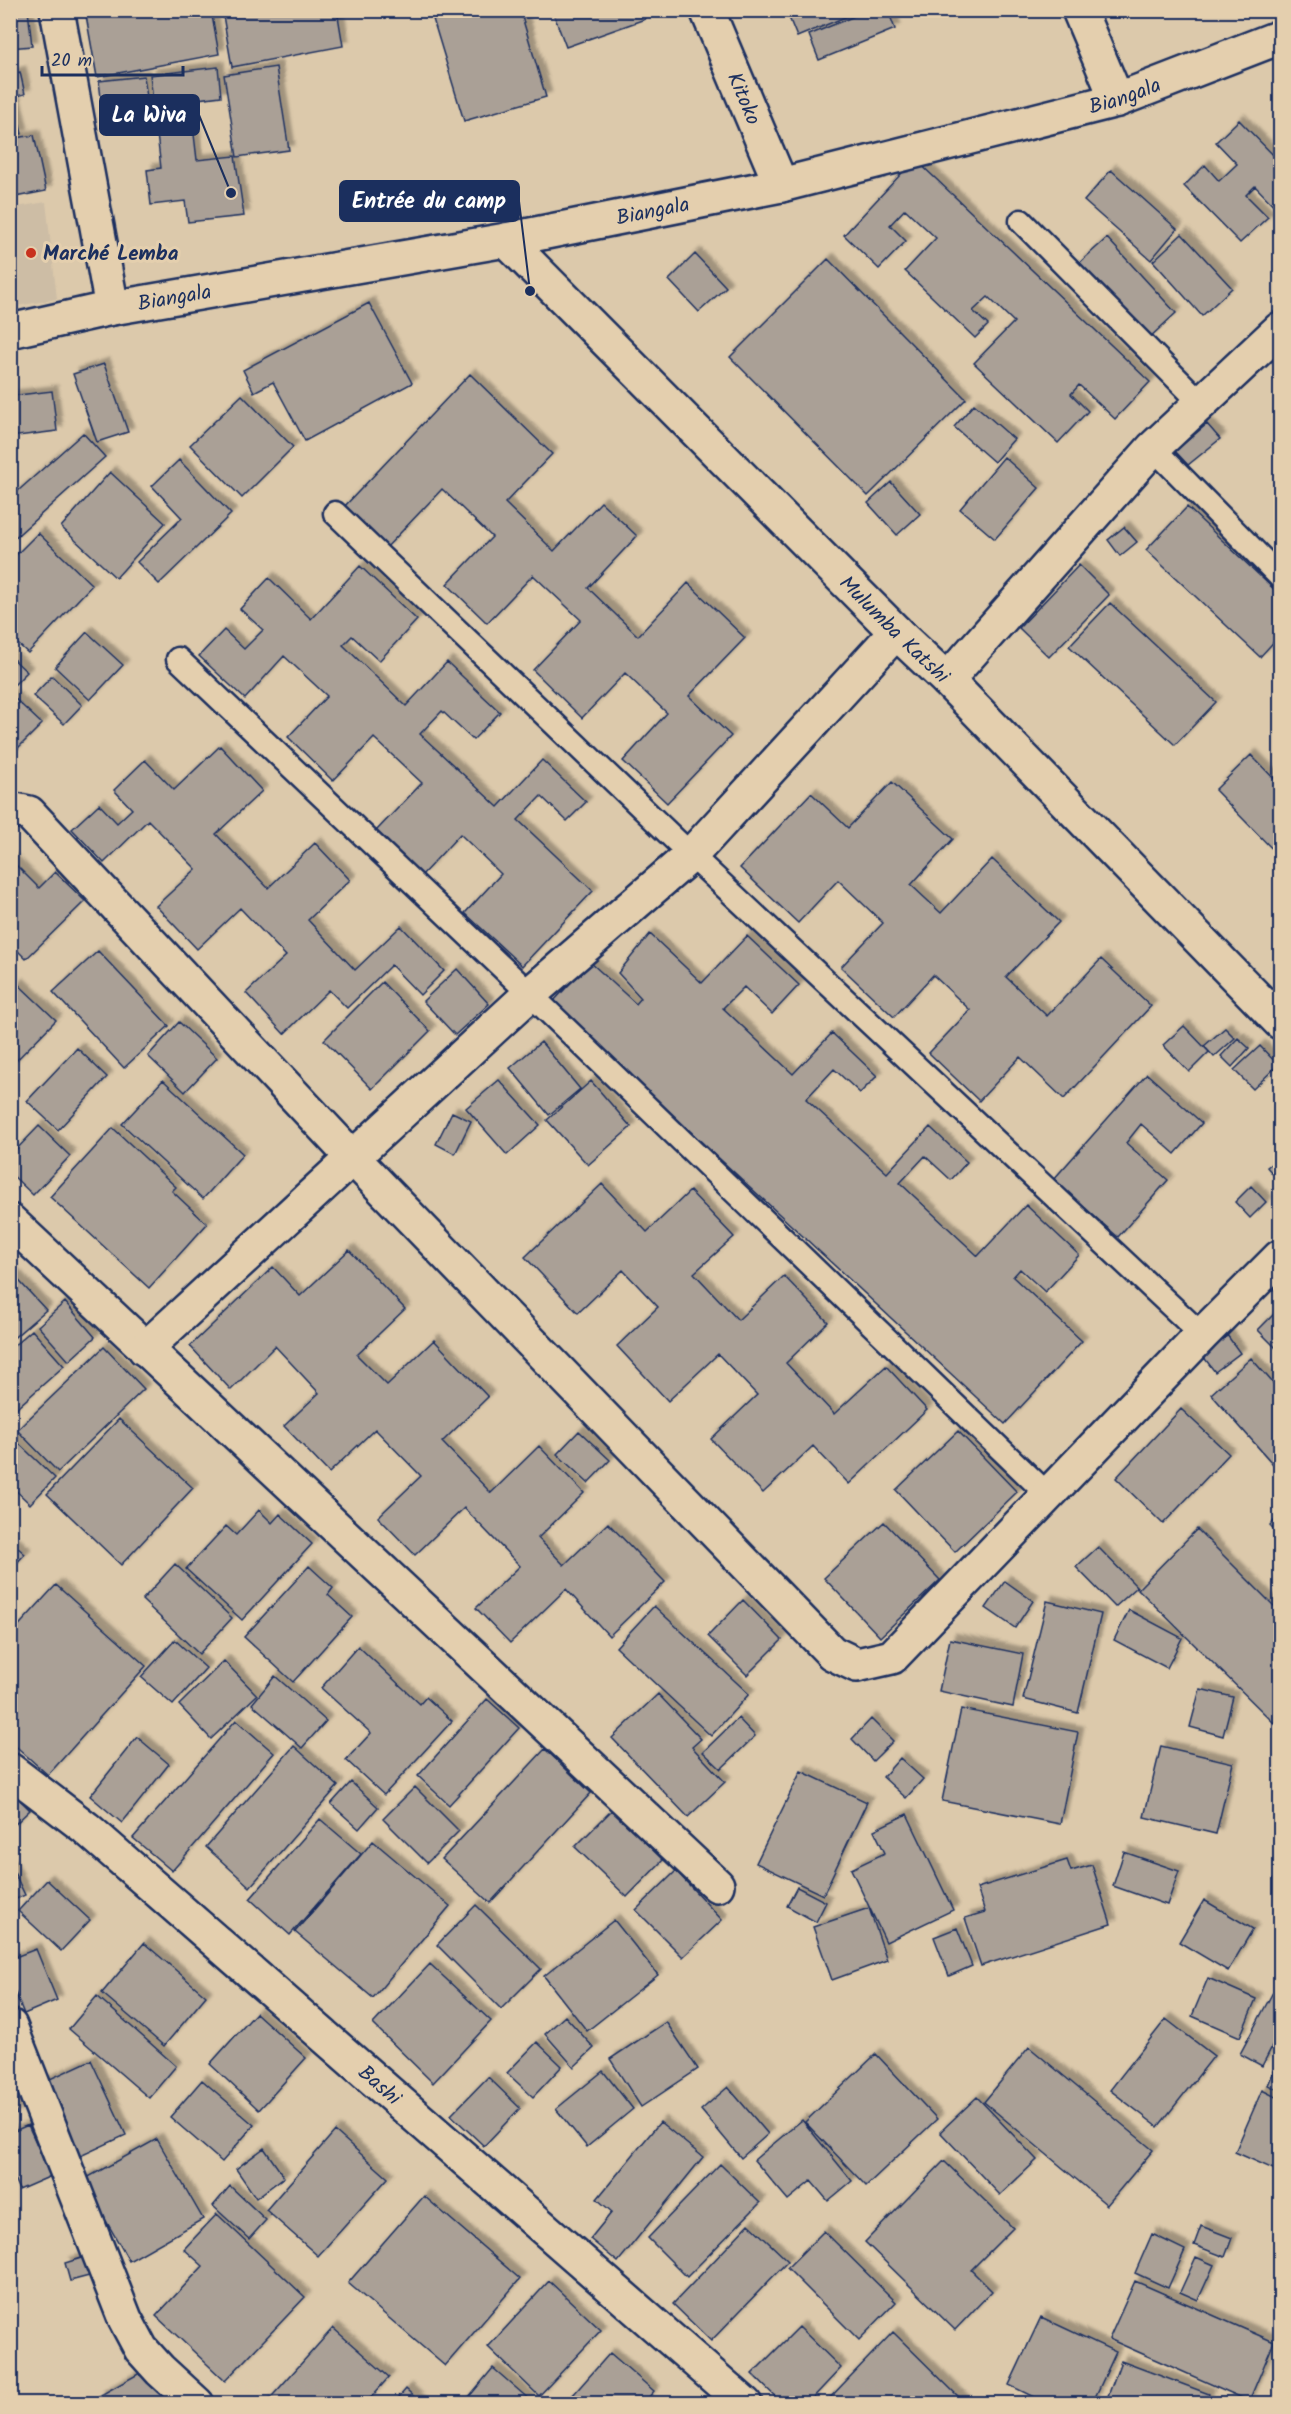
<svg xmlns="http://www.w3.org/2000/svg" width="1291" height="2414" viewBox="0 0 1291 2414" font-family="Kalam,sans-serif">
	<defs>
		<filter id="shadow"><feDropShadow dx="5.5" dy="-5.5" stdDeviation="1.5" flood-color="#0004"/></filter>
	</defs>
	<rect width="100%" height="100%" fill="#dcc9ab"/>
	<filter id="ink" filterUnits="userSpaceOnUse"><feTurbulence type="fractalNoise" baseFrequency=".0167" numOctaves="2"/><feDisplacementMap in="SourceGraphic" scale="12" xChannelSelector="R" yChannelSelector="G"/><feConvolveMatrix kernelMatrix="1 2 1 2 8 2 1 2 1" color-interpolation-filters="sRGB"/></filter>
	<g filter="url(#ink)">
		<path fill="#cdbda5" d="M46 202 57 299 11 307V208Z"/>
		<path fill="#aaa096" stroke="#1b2f5e" stroke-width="1.5" filter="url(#shadow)" d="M10 10H28L32 46 10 48Z
			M85 10H211L219 54 97 77Z
			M222 10H337L343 46 232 67Z
			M464 10H520L546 97 464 121 433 19Z
			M552 10H642L645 19 566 47Z
			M786 10H862L797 37Z
			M869 10H888L895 29 819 60 809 35Z
			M218 67 221 96 190 100 197 160 235 156 244 216 188 222 185 201 151 205 147 170 161 168 150 75Z
			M276 67 289 150 237 157 224 75Z
			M20 72 25 94 13 97 22 134 10 136V75Z
			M144 76 150 118 104 123 99 81Z
			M1239 120 1280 162V212L1255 186 1246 195 1268 217 1240 243 1184 186 1205 165 1219 181 1237 164 1216 142Z
			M34 135 46 191 10 198V139Z
			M915 159 1150 382 1115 419 1079 385 1071 394 1088 411 1058 443 974 363 1014 322 988 297 973 311 988 325 975 338 905 271 936 238 905 209 890 225 906 241 879 269 844 235Z
			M1111 170 1177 229 1151 260 1084 201Z
			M1182 234 1232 288 1202 316 1153 261Z
			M1107 238 1176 313 1148 339 1078 264Z
			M695 254 726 287 699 312 669 280Z
			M828 259 966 399 868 496 730 357Z
			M369 303 412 383 305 441 273 382 254 392 243 370Z
			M104 364 128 432 97 442 73 374Z
			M470 374 552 454 505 503 554 551 601 502 637 536 588 588 638 636 688 583 745 638 689 696 731 736 667 803 623 761 667 713 625 673 582 718 533 670 581 620 533 575 487 623 447 584 492 537 442 489 385 549 342 509Z
			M52 391 57 431 10 437V396Z
			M242 395 293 447 242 498 190 445Z
			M974 404 1014 439 994 462 954 427Z
			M1207 424 1220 439 1188 465 1175 451Z
			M83 433 105 457 10 542V498Z
			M1004 457 1039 488 995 539 960 509Z
			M179 460 231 514 159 584 137 562 182 518 152 486Z
			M110 472 165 523 116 578 61 527Z
			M891 482 920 514 897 535 868 503Z
			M1187 507 1280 595V635L1260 657 1146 550Z
			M1124 527 1137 542 1120 556 1108 540Z
			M38 533 92 585 28 653 10 637V561Z
			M1079 565 1109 595 1049 657 1019 628Z
			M360 566 417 620 379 661 352 636 343 645 406 706 447 662 500 712 473 740 442 711 420 734 498 807 542 760 586 802 567 821 541 796 518 820 593 891 522 966 465 913 501 874 460 834 422 875 376 831 422 783 374 738 333 781 288 737 327 696 284 656 245 699 199 656 224 630 244 649 263 630 240 609 269 578 311 619Z
			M1110 603 1216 702 1175 745 1069 646Z
			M87 632 123 665 90 700 55 667Z
			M10 656 27 672 10 689Z
			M52 676 82 705 64 724 33 696Z
			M10 694 42 724 10 756Z
			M220 746 262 791 216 834 268 888 315 843 350 880 308 920 355 970 401 926 444 971 420 995 391 965 347 1008 329 990 284 1034 246 993 286 956 240 908 197 949 156 906 196 869 148 820 104 863 72 829 99 804 117 823 132 809 114 790 145 760 174 790Z
			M1251 755 1280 785V857L1215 790Z
			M892 782 953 839 911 885 941 913 992 859 1059 922 1006 977 1047 1016 1101 959 1151 1006 1064 1099 1020 1057 979 1101 929 1053 970 1010 933 975 894 1017 841 967 883 923 838 880 798 923 740 868 811 793 848 828Z
			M10 859 39 888 55 872 85 901 26 959 10 943Z
			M650 934 702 983 747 936 799 985 772 1014 744 987 723 1008 793 1074 832 1033 877 1076 860 1093 834 1069 806 1099 887 1173 930 1127 967 1162 951 1180 925 1156 900 1183 978 1256 1026 1205 1079 1255 1045 1292 1020 1269 1013 1277 1082 1341 1005 1424 552 1003 590 962 636 1004 641 998 618 973Z
			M98 951 169 1026 124 1068 53 992Z
			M457 969 489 1004 455 1035 423 1001Z
			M382 982 430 1031 372 1089 324 1040Z
			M18 984 56 1020 10 1067V992Z
			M179 1022 217 1058 185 1092 148 1056Z
			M1184 1026 1209 1052 1189 1072 1163 1045Z
			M1225 1028 1235 1038 1214 1057 1204 1046Z
			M1238 1038 1249 1048 1232 1067 1221 1056Z
			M541 1042 580 1089 549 1115 510 1068Z
			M1260 1046 1278 1065 1253 1089 1234 1070Z
			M77 1048 107 1077 58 1130 27 1101Z
			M1147 1074 1202 1123 1175 1154 1141 1124 1126 1143 1168 1180 1118 1237 1053 1180Z
			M163 1080 243 1154 203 1199 122 1124Z
			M499 1080 540 1125 507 1155 466 1108Z
			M591 1081 631 1127 588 1165 547 1120Z
			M452 1112 471 1121 455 1154 436 1144Z
			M39 1126 70 1156 33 1195 10 1173V1156Z
			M113 1128 176 1187 172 1191 207 1224 149 1288 50 1197Z
			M1280 1157V1183L1267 1167Z
			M602 1184 647 1232 690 1191 734 1237 694 1273 738 1320 784 1276 828 1322 786 1363 834 1414 886 1366 927 1410 849 1484 813 1446 763 1493 711 1439 757 1395 718 1354 668 1401 617 1346 658 1307 623 1270 578 1313 525 1257Z
			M1251 1186 1266 1202 1250 1218 1235 1202Z
			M349 1250 405 1309 357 1355 387 1385 434 1340 488 1397 442 1442 491 1493 539 1446 584 1493 538 1538 564 1565 608 1523 665 1582 609 1636 566 1589 510 1643 476 1608 520 1566 464 1508 415 1555 378 1517 421 1476 375 1429 329 1473 284 1426 319 1393 275 1346 231 1390 190 1346 273 1267 300 1296Z
			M10 1271 46 1310 10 1341Z
			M65 1302 95 1337 69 1361 38 1326Z
			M1280 1308V1352L1258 1330Z
			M32 1330 64 1366 10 1414V1349Z
			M1227 1335 1240 1353 1215 1372 1202 1355Z
			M104 1347 144 1389 58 1472 17 1430Z
			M1251 1358 1280 1391V1472L1211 1394Z
			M1181 1409 1229 1454 1163 1524 1116 1478Z
			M119 1419 193 1488 121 1565 47 1494Z
			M579 1431 610 1460 588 1483 557 1454Z
			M958 1431 1017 1492 955 1552 896 1490Z
			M10 1435 55 1478 30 1504 10 1485Z
			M259 1510 272 1523 280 1514 312 1544 242 1620 186 1569 226 1526 236 1535Z
			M1280 1515V1536L1270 1525Z
			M884 1522 940 1580 880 1637 824 1578Z
			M1197 1529 1280 1612V1729L1138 1589Z
			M10 1541 25 1554 10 1570Z
			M1098 1547 1137 1587 1115 1607 1076 1567Z
			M175 1564 232 1618 199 1654 142 1600Z
			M309 1566 333 1588 328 1595 352 1617 293 1682 244 1637Z
			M1005 1581 1033 1601 1015 1628 986 1608Z
			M56 1585 146 1666 48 1775 10 1741V1635Z
			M743 1600 782 1640 747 1675 708 1636Z
			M1047 1601 1101 1614 1078 1713 1023 1699Z
			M654 1606 749 1694 711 1736 616 1647Z
			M1129 1610 1182 1638 1167 1668 1114 1640Z
			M950 1639 1023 1654 1013 1707 939 1691Z
			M175 1640 206 1668 173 1705 141 1677Z
			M358 1646 420 1704 426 1697 452 1721 384 1795 346 1760 371 1733 321 1688Z
			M224 1661 257 1695 211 1739 179 1705Z
			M275 1676 326 1721 302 1748 252 1704Z
			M1200 1689 1233 1697 1223 1736 1190 1727Z
			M658 1694 701 1739 692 1747 725 1782 688 1817 612 1738Z
			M487 1699 519 1728 449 1805 418 1776Z
			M961 1709 1078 1732 1060 1824 942 1801Z
			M738 1718 755 1736 721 1769 703 1752Z
			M871 1719 893 1741 873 1761 852 1739Z
			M236 1720 274 1753 172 1871 133 1838Z
			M137 1737 169 1764 122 1823 90 1796Z
			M294 1746 338 1786 250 1887 206 1847Z
			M1161 1746 1233 1763 1216 1834 1144 1817Z
			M545 1749 591 1793 490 1903 442 1859Z
			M900 1758 923 1779 906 1798 883 1777Z
			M801 1771 867 1802 823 1895 756 1863Z
			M351 1782 378 1807 359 1829 331 1804Z
			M415 1787 459 1831 427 1863 383 1819Z
			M10 1790 30 1810 10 1829Z
			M612 1810 663 1860 627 1897 575 1847Z
			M907 1814 953 1910 886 1942 851 1869 885 1853 874 1830Z
			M320 1819 361 1854 290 1935 250 1899Z
			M373 1841 450 1906 373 1998 295 1932Z
			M1124 1852 1179 1871 1167 1905 1113 1886Z
			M1067 1860 1071 1871 1092 1865 1111 1924 981 1966 965 1918 985 1912 977 1888Z
			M10 1864 25 1895 10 1902Z
			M676 1871 722 1920 683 1957 636 1910Z
			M47 1880 90 1920 61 1951 18 1911Z
			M797 1887 826 1902 816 1922 787 1906Z
			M1204 1900 1253 1929 1228 1971 1179 1942Z
			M476 1905 541 1969 501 2009 437 1945Z
			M869 1908 887 1960 832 1980 813 1927Z
			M614 1920 658 1975 587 2031 544 1976Z
			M957 1928 972 1966 949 1976 934 1937Z
			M144 1943 206 1996 164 2046 102 1993Z
			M36 1949 57 2000 24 2014 10 1980V1959Z
			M430 1964 491 2021 433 2083 373 2024Z
			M1208 1978 1256 1999 1240 2037 1192 2016Z
			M1273 1992 1280 1997V2031L1262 2066 1240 2054Z
			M97 1996 176 2066 149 2098 69 2029Z
			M256 2013 306 2058 259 2110 210 2064Z
			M565 2016 594 2048 574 2067 545 2034Z
			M1166 2019 1214 2056 1158 2127 1110 2090Z
			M666 2022 698 2069 641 2107 610 2059Z
			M537 2042 562 2066 533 2097 507 2073Z
			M1029 2047 1153 2150 1107 2205 984 2102Z
			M876 2054 937 2119 866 2186 805 2122Z
			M1280 2057V2091L1268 2085Z
			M91 2060 126 2135 74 2159 39 2084Z
			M603 2071 633 2109 587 2147 556 2109Z
			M488 2077 520 2108 484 2146 451 2115Z
			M202 2080 254 2125 222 2162 170 2117Z
			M728 2087 768 2134 741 2158 701 2110Z
			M1262 2090 1280 2099V2172L1235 2152Z
			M10 2095 17 2114 10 2117Z
			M977 2097 1037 2160 1000 2195 940 2132Z
			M802 2120 852 2181 828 2201 811 2181 788 2200 754 2160Z
			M660 2122 703 2157 618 2262 590 2239 612 2212 597 2199Z
			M28 2125 51 2176 19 2190 10 2169V2133Z
			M335 2131 388 2178 318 2256 266 2210Z
			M157 2139 203 2219 129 2261 83 2180Z
			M264 2148 284 2177 256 2198 236 2169Z
			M944 2161 1013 2228 971 2270 992 2291 955 2330 865 2242Z
			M720 2164 760 2203 687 2277 648 2238Z
			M230 2186 266 2220 249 2239 213 2206Z
			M424 2196 520 2279 445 2366 348 2283Z
			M217 2214 305 2297 225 2381 156 2316 203 2266 184 2249Z
			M749 2224 788 2261 711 2341 673 2304Z
			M1201 2226 1232 2238 1225 2257 1194 2245Z
			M824 2231 896 2302 859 2340 787 2268Z
			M1152 2234 1185 2250 1168 2288 1135 2273Z
			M88 2256 93 2275 70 2281 65 2263Z
			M1196 2257 1214 2265 1198 2300 1180 2292Z
			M549 2281 601 2330 539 2396 488 2347Z
			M1135 2281 1274 2342 1249 2401 1109 2339Z
			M1041 2317 1116 2352 1092 2404H1048L1009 2385Z
			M799 2327 841 2368 807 2404H783L752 2374Z
			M333 2328 389 2377 365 2404H265Z
			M893 2332 966 2404H824Z
			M610 2353 654 2391 643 2404H565Z
			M1121 2361 1209 2394 1206 2404H1105Z
			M493 2368 530 2400 527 2404H463Z
			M147 2369 167 2404H103L99 2396Z
			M406 2389 422 2404H393Z"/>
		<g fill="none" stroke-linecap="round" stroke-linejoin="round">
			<defs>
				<path id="service" d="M1021 221 1201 403
					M1153 448 1280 577
					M335 513 691 855 1202 1335
					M178 659 530 994 1048 1495"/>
				<g id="minor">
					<path d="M57 10 112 308"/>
					<path id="s1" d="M707 10 781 185"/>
					<path d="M1079 10 1117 100"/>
					<path id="s2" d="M506 240 896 632 947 680 1280 1022"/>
					<path d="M947 680 1153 448 1280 329"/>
					<path d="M10 809 29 813 352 1157 832 1653 857 1665 892 1657 1202 1335 1280 1257"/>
					<path d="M10 1221 717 1885"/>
					<path d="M145 1349 530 994 691 855 896 632"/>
					<path id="s3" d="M10 1770 86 1828 745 2404"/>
					<path d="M10 2026 125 2319 141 2349 160 2370 197 2404"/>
				</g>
				<g id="tertiary">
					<path id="s4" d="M10 331 112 308 506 240 781 185 1117 100 1280 37"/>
				</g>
			</defs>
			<use href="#service" stroke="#1b2f5e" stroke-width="27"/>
			<use href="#minor" stroke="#1b2f5e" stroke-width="38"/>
			<use href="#tertiary" stroke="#1b2f5e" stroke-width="38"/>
			<use href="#service" stroke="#e4cfae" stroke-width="22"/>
			<use href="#minor" stroke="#e4cfae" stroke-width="33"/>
			<use href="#tertiary" stroke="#e4cfae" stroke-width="33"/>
		</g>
	</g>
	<circle fill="#c8321e" stroke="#e4cfae" stroke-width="2" cx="31" cy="253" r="6"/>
	<g text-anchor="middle" stroke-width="6" stroke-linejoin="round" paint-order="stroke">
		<g font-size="21" fill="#1b2f5e" stroke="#e4cfae">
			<text dy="7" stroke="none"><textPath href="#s4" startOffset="1140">Biangala</textPath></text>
			<text dy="7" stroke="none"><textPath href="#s1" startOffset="96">Kitoko</textPath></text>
			<text dy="7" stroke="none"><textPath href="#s4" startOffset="654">Biangala</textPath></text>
			<text dy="7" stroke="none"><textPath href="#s4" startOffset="168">Biangala</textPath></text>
			<text dy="7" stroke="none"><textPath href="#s2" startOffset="550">Mulumba Katshi</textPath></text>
			<text dy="7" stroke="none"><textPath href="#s3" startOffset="486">Bashi</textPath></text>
		</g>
		<g font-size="21" font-weight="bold" fill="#1b2f5e" stroke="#e4cfae" text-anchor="start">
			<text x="43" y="260">Marché Lemba</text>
		</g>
	</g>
	<path fill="none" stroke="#1b2f5e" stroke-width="2" d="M231 193L199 115M530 291L519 201"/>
	<g fill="#1b2f5e" stroke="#e4cfae" stroke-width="2">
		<circle cx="231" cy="193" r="6"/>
		<circle cx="530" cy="291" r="6"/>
	</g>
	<g fill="#1b2f5e" stroke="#1b2f5e" stroke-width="2">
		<rect x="100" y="95" width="99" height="40" rx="6"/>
		<rect x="340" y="181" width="179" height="40" rx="6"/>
	</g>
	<g font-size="22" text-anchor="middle" font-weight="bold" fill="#fff">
		<text x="149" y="122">La Wiva</text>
		<text x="429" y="208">Entrée du camp</text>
	</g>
	<rect width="1291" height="2414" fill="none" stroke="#e4cfae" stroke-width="36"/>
	<rect x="18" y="18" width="1255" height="2378" fill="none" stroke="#1b2f5e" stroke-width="2" filter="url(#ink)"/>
	<path d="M42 66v9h141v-9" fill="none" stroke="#1b2f5e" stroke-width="3"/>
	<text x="51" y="66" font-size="18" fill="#1b2f5e" stroke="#e4cfae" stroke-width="4.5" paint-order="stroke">20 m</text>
</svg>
